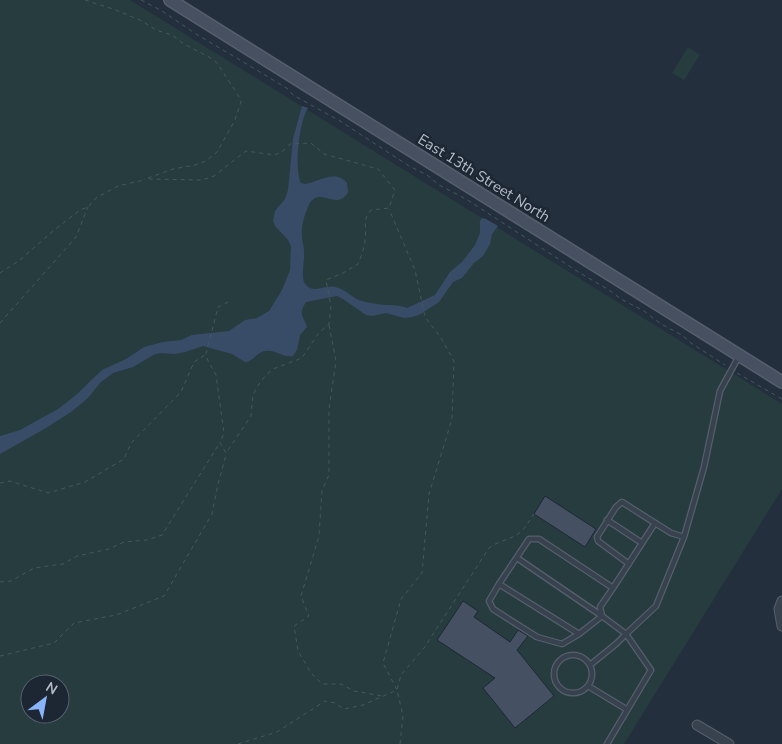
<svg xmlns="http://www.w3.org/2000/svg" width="782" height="744" viewBox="0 0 782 744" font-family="'Nunito Sans',sans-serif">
	<rect width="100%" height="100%" fill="#242f3e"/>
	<path fill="#263c3f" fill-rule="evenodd" d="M0 0H130L782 404V489L624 744H0ZM30 684H60V714H30Z
		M688 47 700 55 684 80 672 73Z"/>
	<path fill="#394c67" d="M302 106 308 108C299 122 294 169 301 183L305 184C319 182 335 169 347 183L348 192C337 213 318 183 308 207 304 216 301 227 302 236 302 242 304 246 304 251 305 260 301 274 304 282 311 296 326 284 335 287 345 289 350 296 359 300 364 302 371 303 377 304 387 306 398 304 407 308L435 295 450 272 462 262 475 245 480 233V221L482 218 486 219 498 226 492 234 490 244 483 256 474 263 462 278 453 282 439 302 419 315 412 317 404 318 386 313 372 316 366 315 343 299 337 296 306 302C298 314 303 315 307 327L300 335 297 350 293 356C283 358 275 349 265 351 257 352 253 362 245 362L232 354 203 346 185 352 175 354 161 353 155 354 133 367 113 373 100 383 88 398 71 412 46 428 0 454V436L20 430 58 409 76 395 102 370 126 359 144 347 163 342 181 340 192 335 229 331 245 320 257 318 269 311 282 290 290 270 291 246 288 240 275 226 273 221 275 211 285 199 288 190 293 139Z"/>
	<path fill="#455162" stroke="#1f2835" d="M545 496 596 529 585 547 534 514Z
		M463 601 478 611 474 617 510 642 518 630 528 636 517 650 554 696 515 728 483 688 495 678 437 640Z"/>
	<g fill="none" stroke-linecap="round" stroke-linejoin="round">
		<defs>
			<path id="service" d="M607 520 642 543
				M517 558 602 616
				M629 564 598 541 597 537 616 507 622 502 655 523
				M499 584 489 601 493 609 537 637 562 644 579 634 602 616 626 634 616 644 590 665
				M602 616 600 607 613 588
				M579 634 499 584 529 539H539L613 588 655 523 671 533 684 537
				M554 674a19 19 0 1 1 38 0a19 19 0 1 1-38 0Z
				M588 686 626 709
				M607 744 651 670 626 634 656 606 684 537 704 467 720 391 739 356"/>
			<path id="minor" d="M782 601 779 609 782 626
				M697 725 729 744"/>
			<path id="secondary" d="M170 0 782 382"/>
		</defs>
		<use href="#service" stroke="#565f6c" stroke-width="7"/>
		<use href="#minor" stroke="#565f6c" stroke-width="11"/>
		<use href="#secondary" stroke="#565f6c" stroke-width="14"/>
		<path stroke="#44595c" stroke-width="1" stroke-dasharray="4 4" stroke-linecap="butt" d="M85 0 116 10 142 21 156 30 172 35 184 44 209 57 217 63 238 95 241 102 235 120 217 152 206 161 195 165 173 169 148 178
			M141 0 162 11 196 34 255 69 288 89 293 95 340 121 409 166 427 175 439 185 466 199 580 273 609 290 621 299 644 311 661 324 682 335 691 343 725 365
			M0 273 20 260 53 231 80 210 88 207 96 198 118 186 144 180
			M0 323 76 237 88 207
			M329 325 336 361 329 409V475L322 490 319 536 301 596 309 616 294 626 298 651 311 673 322 684H341L354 691 382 696
			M206 354 218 307 228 302
			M737 373 782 399
			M0 483 10 481 48 493 85 482 124 459 131 443 181 392 194 362 205 355 216 375 224 433 220 443 226 453 251 416 253 396 256 388 266 375 273 369 302 358 318 334 329 324 331 306 326 280 343 273 358 264C361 257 364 249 365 241 367 229 362 219 371 210L389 208 395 190 378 169 324 154 311 143 290 144 283 151 275 155 246 151 214 176 202 180 144 179
			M0 582 11 581 34 568 63 564 77 556 109 549 124 542 147 540 162 535 219 444
			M0 656 54 643 74 623 116 615 164 596 212 514 218 484 226 455
			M238 744 277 732 325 701 335 703 344 709 363 705 397 690 383 663 401 599 422 573 429 494 452 419 454 361 441 338 425 317 415 270 389 209
			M400 744 403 716 397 690 401 675 424 648 489 548C498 541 509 540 518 534 525 529 529 521 534 514"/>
		<use href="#service" stroke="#38414e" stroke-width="4.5"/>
		<use href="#minor" stroke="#38414e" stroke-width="9"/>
		<use href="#secondary" stroke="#465061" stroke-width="11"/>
	</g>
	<g text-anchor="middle" stroke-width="5" stroke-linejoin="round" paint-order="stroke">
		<g font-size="15" fill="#b4bcc9" stroke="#1d2633">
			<text transform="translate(484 178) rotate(32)" y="5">East 13th Street North</text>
		</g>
	</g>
	<g transform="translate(45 699) rotate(32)"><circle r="24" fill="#1d2633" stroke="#59626f"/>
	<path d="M0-4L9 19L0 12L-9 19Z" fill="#8ab4f8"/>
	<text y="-8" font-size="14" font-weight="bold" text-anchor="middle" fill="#b4bcc9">N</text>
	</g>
</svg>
